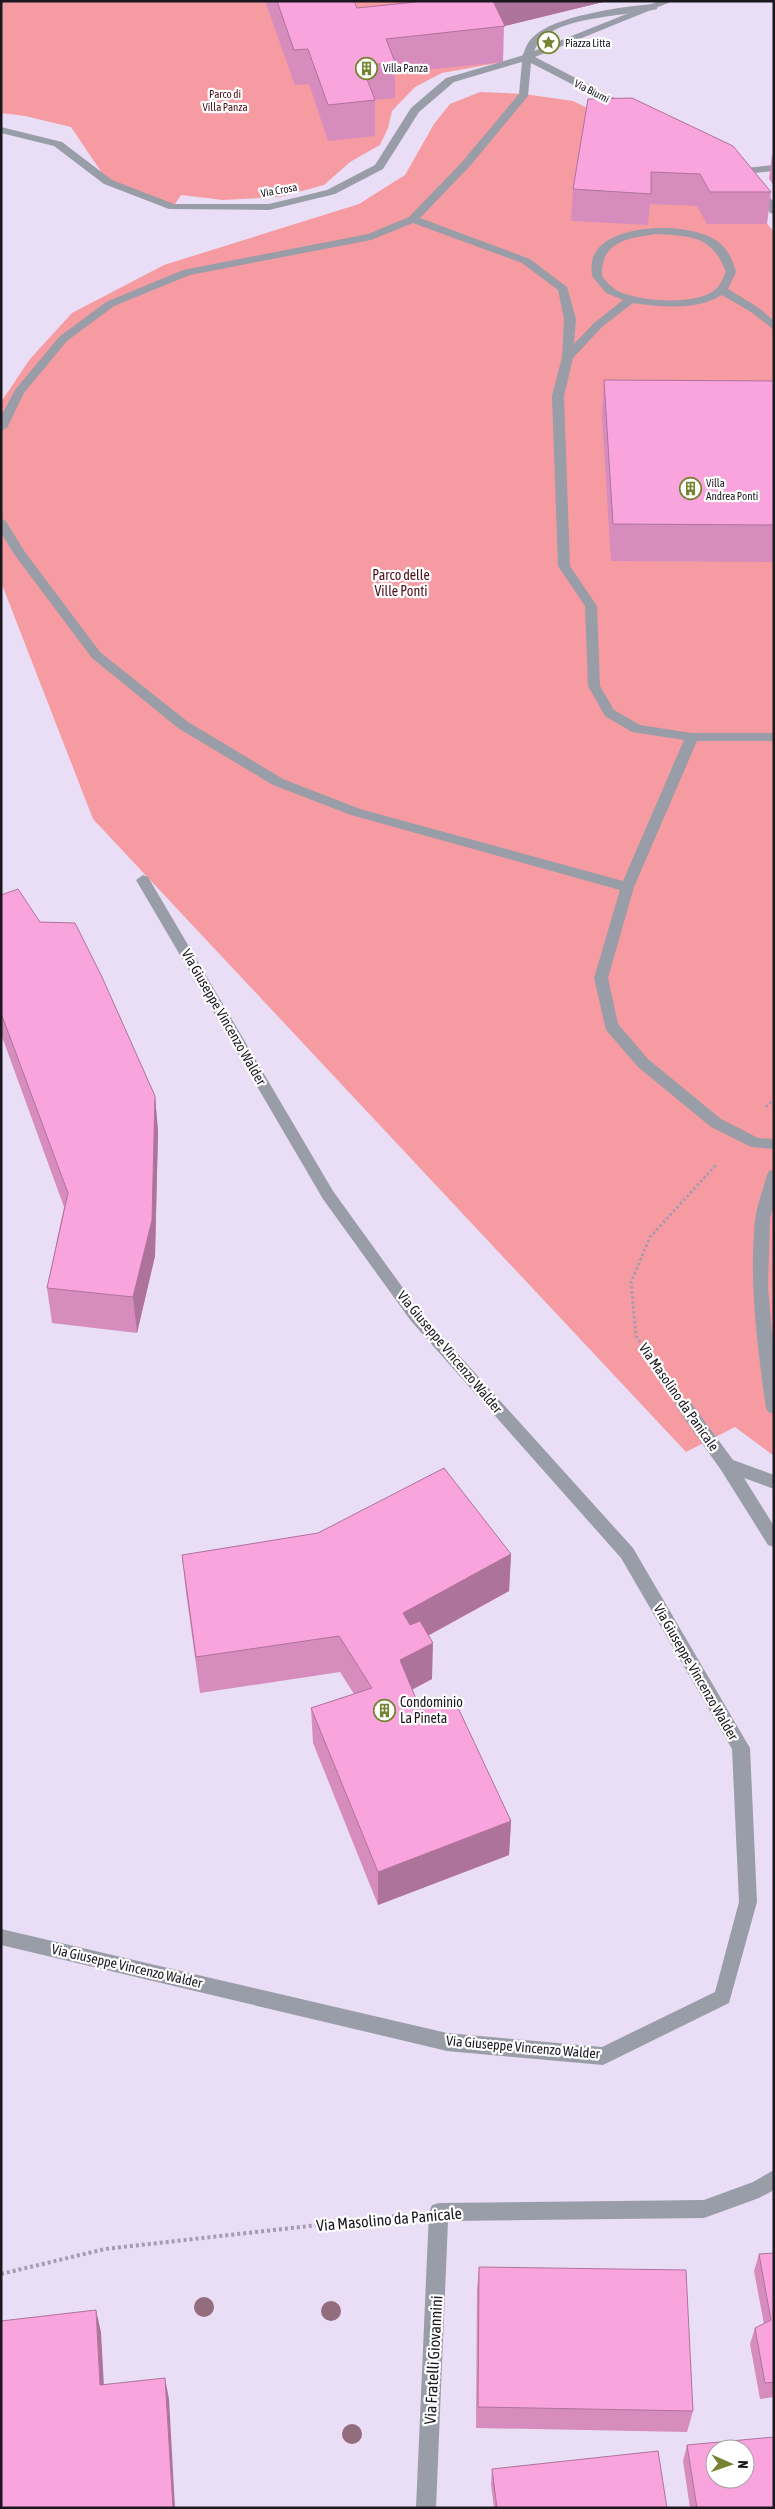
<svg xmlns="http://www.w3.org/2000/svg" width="775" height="2509" viewBox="0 0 775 2509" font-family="'Asap Condensed',sans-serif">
	<rect width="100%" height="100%" fill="#e9def6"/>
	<path fill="#f69ba2" d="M1 1H607L490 29 503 62 442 73 415 87 392 111 388 128 380 145 350 162 324 185 280 197 223 200 181 195 173 207 108 182 71 127 25 116 1 113Z
		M480 92 524 94 573 101 730 178 774 232V1456L735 1427 686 1452 93 819 1 582V402L30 359 72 313 164 265 359 204 405 175 434 124 450 104Z"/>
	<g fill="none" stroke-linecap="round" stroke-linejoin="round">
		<path stroke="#a59caf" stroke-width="3" stroke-dasharray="2.5 2.5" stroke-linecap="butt" d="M766 1107 774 1099
			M663 1375 636 1336 631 1282 650 1237 716 1165"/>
		<path stroke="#a59caf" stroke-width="4" stroke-dasharray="3 3" stroke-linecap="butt" d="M1 2274 105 2249 398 2216"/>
		<path fill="#999da7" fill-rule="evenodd" d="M654 4 657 5V9C628 16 559 16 539 42 535 47 534 54 530 59L522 57C525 50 527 42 533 37 553 16 625 6 654 4Z
			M774 165V171L746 174 741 171 746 168Z"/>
		<path fill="#999da7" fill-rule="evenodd" d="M659 1H673L535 57 630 106V110H622L531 63 528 96 470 166 420 218 530 259 567 287 576 319 574 344 594 323 623 300 606 293 592 276C591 267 591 258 597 250 617 222 698 221 722 245 730 253 733 262 736 272L728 289 759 308 774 321V330L751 312 722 295C697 311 660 307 633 303L602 327 573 358 564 396 570 566 597 606 600 686 614 710 640 725 692 733H774V741H697L634 887 608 978 618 1024 648 1059 721 1119 758 1138 774 1139V1149L751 1147 711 1127 638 1067 606 1030 594 978 620 890 351 815 273 785 178 728 92 658 14 554 1 533V519L5 520 25 552 100 652 188 722 283 779 360 809 623 881 684 740 632 732 605 716 588 686 585 606 558 566 552 396 562 357 564 319 558 290 522 263 413 223 371 240 190 275 114 306 67 341 24 393 7 428 1 431V416L15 390 59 337 106 302 183 270 368 234 409 217 462 162 519 94 522 62 454 82 419 112 383 169 335 194 269 210 169 209 104 184 54 146 1 133V127L62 142 112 180 174 204H269L327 190 375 165 411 108 446 78 524 55ZM655 234C690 236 712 235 726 272 723 277 721 285 716 289 697 306 637 302 616 290 610 286 606 281 602 276 601 241 627 239 655 234Z
			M759 186 763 187 774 203V214L770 213 754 189Z
			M143 875 148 877 333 1191 421 1313 633 1548 747 1743 750 1748 757 1902 729 2003 603 2065 447 2051 1 1945V1929L447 2033 602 2047 715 1992 739 1902 732 1749 621 1558 411 1321 323 1199 136 880Z
			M774 1170V1205L770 1218 768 1287 774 1357V1414L768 1412 766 1408C757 1345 749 1283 755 1220 757 1205 763 1190 767 1175L769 1171Z
			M683 1398 689 1400 733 1460 774 1475V1489L744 1478 774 1526V1547L768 1545 721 1470 677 1408 675 1404 677 1400Z
			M774 2170V2190L759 2198 704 2218 448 2221 436 2508H416L429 2212 432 2205 439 2203 704 2200 753 2182Z"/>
	</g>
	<g fill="#936c7d">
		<circle cx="204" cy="2307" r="10"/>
		<circle cx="331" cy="2311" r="10"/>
		<circle cx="352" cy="2434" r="10"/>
	</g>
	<path fill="#d68dbe" d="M265 1H354L357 8 402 3 401 1H607L504 26 503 62 395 73V98L375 100V136L328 141 309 84 295 85Z
		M588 99 771 192 767 224H707L697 206 650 204 648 225 571 221 573 189Z
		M774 154V186L769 179 772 155Z
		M604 380 774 381V562L611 561 602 417Z
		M1 895 155 1096 158 1132 155 1256 137 1333 52 1323 47 1288 64 1207 1 1034Z
		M511 1554 509 1591 428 1636 432 1679 412 1690 419 1706 511 1821 509 1855 378 1905 313 1743 311 1708 354 1694 340 1672 200 1693 186 1592 182 1555Z
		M774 2253V2397L760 2399 750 2344 755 2328 764 2324 754 2271 759 2254Z
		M479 2267 693 2411 687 2432 476 2428 477 2289Z
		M687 2445 774 2508H690L683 2461Z
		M492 2469 667 2508H494L491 2484Z"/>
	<path fill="#ae739b" d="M491 1H607L501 27Z
		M155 1096 158 1132 155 1256 137 1333 133 1297Z
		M511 1554 509 1591 403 1649V1613Z
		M433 1643 432 1679 399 1696 400 1660Z
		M511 1821 509 1855 378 1905V1872Z
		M96 2310 101 2332 105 2405 100 2385Z
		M165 2378 169 2399 175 2508H173Z"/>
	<path fill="#f9a4dd" stroke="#ae739b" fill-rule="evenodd" d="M277 1H354L357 8 416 2V1H493L505 26 386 39 395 62 362 66 375 100 328 105 308 49 294 50Z
		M632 98 733 146 771 192H710L700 174 651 172V194L573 189 588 99Z
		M604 380 774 381V525L613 524Z
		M18 889 40 922 75 923 102 977 155 1096 152 1220 133 1297 47 1288 68 1193 1 1013V895Z
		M444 1468 511 1554 403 1613 410 1625 420 1621 433 1643 400 1660 419 1706 453 1697 511 1821 378 1872 311 1708 372 1688 339 1636 196 1657 182 1555 318 1533Z
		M774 2253V2382L765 2383 755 2328 771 2320 759 2254Z
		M479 2267 686 2270 693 2411 478 2407Z
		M96 2310 100 2385 165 2378 173 2508H1V2321Z
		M774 2437V2508H697L687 2445ZM715 2449H745V2479H715Z
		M658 2451 667 2508H497L492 2469Z"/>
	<defs>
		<symbol id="sight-ring" viewBox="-11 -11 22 22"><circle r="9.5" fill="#fff" stroke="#748433" stroke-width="1.5"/><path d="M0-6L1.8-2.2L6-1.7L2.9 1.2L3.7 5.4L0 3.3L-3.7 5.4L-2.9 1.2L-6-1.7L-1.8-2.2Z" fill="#748433"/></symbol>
		<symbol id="building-ring" viewBox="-11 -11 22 22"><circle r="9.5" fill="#fff" stroke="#748433" stroke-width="1.5"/><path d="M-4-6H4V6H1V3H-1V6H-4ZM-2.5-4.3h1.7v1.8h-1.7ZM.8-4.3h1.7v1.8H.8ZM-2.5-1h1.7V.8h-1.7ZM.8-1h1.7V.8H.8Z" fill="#748433"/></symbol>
	</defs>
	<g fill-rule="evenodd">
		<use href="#sight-ring" x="536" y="30" width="25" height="25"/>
		<use href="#building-ring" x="354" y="56" width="25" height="25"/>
		<use href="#building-ring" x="678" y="476" width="25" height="25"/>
		<use href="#building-ring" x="372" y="1698" width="25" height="25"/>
	</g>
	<g text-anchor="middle" stroke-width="4.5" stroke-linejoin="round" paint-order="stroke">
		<g font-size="11" fill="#1b171f" stroke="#fff" text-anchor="start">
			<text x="565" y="47">Piazza Litta</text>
			<text x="383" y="72">Villa Panza</text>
			<text x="706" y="487">Villa<tspan x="706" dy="13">Andrea Ponti</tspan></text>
		</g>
		<g font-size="11" fill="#1b171f" stroke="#fff">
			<text transform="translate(592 91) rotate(27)" y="4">Via Biumi</text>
			<text transform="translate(279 190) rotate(-10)" y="4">Via Crosa</text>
		</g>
		<g font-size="11" fill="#4d0f1a" stroke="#fff">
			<text x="225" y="98">Parco di<tspan x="225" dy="13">Villa Panza</tspan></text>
		</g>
		<g font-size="14" fill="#4d0f1a" stroke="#fff">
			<text x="401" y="580">Parco delle<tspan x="401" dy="16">Ville Ponti</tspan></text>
		</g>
		<g font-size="14" fill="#1b171f" stroke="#fff">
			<text transform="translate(224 1017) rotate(60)" y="5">Via Giuseppe Vincenzo Walder</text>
			<text transform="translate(450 1352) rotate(50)" y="5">Via Giuseppe Vincenzo Walder</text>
			<text transform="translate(679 1397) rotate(55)" y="5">Via Masolino da Panicale</text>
			<text transform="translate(696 1672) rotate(60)" y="5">Via Giuseppe Vincenzo Walder</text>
			<text transform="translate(127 1966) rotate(13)" y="5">Via Giuseppe Vincenzo Walder</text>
			<text transform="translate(523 2047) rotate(5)" y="5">Via Giuseppe Vincenzo Walder</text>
		</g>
		<g font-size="14" fill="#1b171f" stroke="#fff" text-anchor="start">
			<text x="400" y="1707">Condominio<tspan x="400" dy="16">La Pineta</tspan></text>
		</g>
		<g font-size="16" fill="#1b171f" stroke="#fff">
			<text transform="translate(389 2219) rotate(-5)" y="6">Via Masolino da Panicale</text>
			<text transform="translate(433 2360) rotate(-87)" y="6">Via Fratelli Giovannini</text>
		</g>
	</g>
	<rect width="775" height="2509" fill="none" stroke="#1b171f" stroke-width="5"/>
	<g transform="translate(730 2464) rotate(92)"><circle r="24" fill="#ffffff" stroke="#a4a2a5"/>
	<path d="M0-4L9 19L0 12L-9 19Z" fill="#748433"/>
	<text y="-8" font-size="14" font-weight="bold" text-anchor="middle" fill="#1b171f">N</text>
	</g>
</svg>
